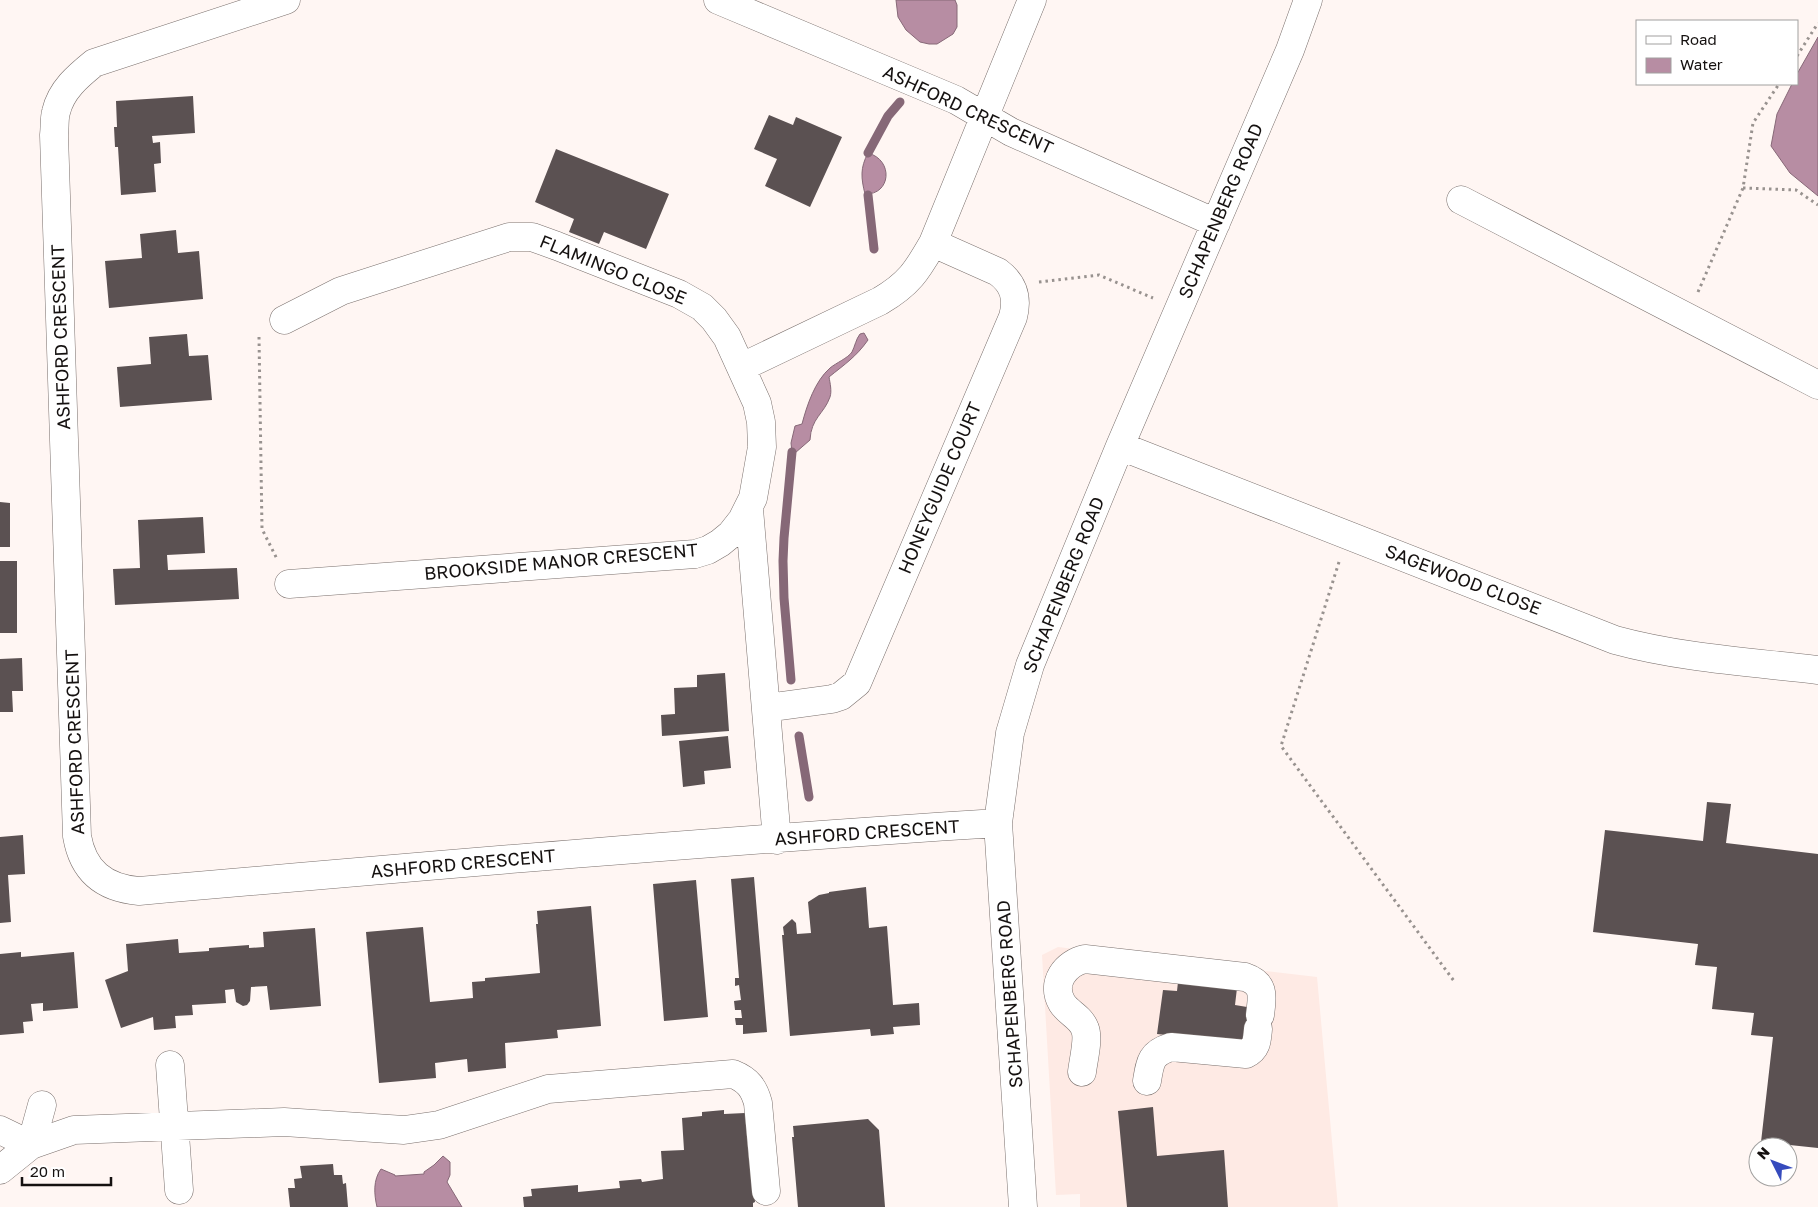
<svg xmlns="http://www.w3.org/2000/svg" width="1818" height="1207" viewBox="0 0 1818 1207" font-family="'Golos Text',sans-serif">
	<rect width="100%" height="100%" fill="#fff6f3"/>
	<path fill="#feeae4" d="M1058 947 1317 977 1338 1207H1080V1194L1056 1195 1042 955Z"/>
	<path fill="#b78da3" stroke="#866877" d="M896 0H955L957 5V27L953 34 937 44H929L920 42 906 30 898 17Z
		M1818 37V196L1790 173 1771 146 1777 114 1792 84H1797V74Z
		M868 153C894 160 891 195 865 194 861 178 860 168 868 153Z
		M864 333 868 340C856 357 845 364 829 377 830 383 832 391 830 397 824 414 811 418 810 440L795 453 792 452 791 443 795 426 802 424C807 405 815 381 830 368 836 363 848 358 852 352 855 346 856 339 860 334Z
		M443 1156 450 1162V1175L447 1182 462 1207H377C374 1194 373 1180 381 1169L395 1175V1176L424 1174V1172L434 1165Z"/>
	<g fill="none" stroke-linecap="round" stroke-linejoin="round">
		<path stroke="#866877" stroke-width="9" d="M868 153 888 116 900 102
			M868 195 874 249
			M791 680 784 598 783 561 784 538 792 452
			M799 736 809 797"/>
	</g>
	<path fill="#5b5152" d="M193 96 195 133 152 136 153 143 160 142 161 163 154 164 156 192 121 195 118 147H115L114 127H117L116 101Z
		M769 115 793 125 796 117 842 137 810 207 765 186 777 159 754 149Z
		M556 149 669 194 646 249 604 232 599 244 569 232 574 219 535 202Z
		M176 230 178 253 199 251 203 299 109 308 105 261 142 258 140 234Z
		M187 334 189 356 208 355 212 400 120 407 117 367 151 364 149 337Z
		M0 502 10 503V547H0Z
		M203 517 205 553 167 555 168 570 237 568 239 599 115 605 113 569 140 568 138 520Z
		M0 561H17V633H0Z
		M22 658 23 691H12L13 712H0V659Z
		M725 673 729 731 662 736 661 715 675 714 674 688 697 687V675Z
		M728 736 731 768 704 771 705 784 683 787 679 741Z
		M1707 802 1731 804 1726 843 1818 854V1148L1761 1142 1773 1037 1751 1035 1754 1013 1712 1009 1717 967 1695 965 1698 944 1593 932 1605 830 1703 841Z
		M23 835 25 874 8 875 11 922 0 923V837Z
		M754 877 767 1032 743 1034V1025H736L735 1018H742L741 1010H735L734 1001 741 1000 739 985 735 986V978H739L731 879Z
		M696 880 708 1017 664 1021 653 884Z
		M866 887 869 928 887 926 893 1005 919 1003 920 1025 893 1027 894 1034 871 1036 870 1029 790 1036 782 935H784L783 927 792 919 796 923 797 934 811 933 808 902 819 895 829 893V892Z
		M591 906 601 1026 557 1030 558 1038 505 1043 506 1068 468 1072 467 1059 435 1063 436 1078 379 1083 366 932 423 927 430 1002 473 998 472 982 485 981V978L540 973 536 924H538L537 911Z
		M315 928 321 1006 270 1010 267 986 251 987 250 1001 247 1005 243 1006 236 1002 234 989 225 990 226 1003 192 1005 193 1015 175 1016 176 1028 154 1030 153 1017 121 1028 105 980 128 971 126 944 178 939 179 953 209 951V948L249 945V948L264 947 263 932Z
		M21 952V957L74 952 78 1008 43 1011V1003L31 1004 33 1021 23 1022 24 1033 0 1035V954Z
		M1178 982 1237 988 1235 1005 1247 1007 1258 1029 1243 1043 1157 1034 1163 990 1177 991Z
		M1153 1107 1157 1156 1224 1150 1228 1207H1127L1118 1111Z
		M724 1110V1114L745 1113 749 1160H752L755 1202 753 1203V1207H524L523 1197 532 1196 531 1189 578 1185V1192L620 1188 619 1181 641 1179 642 1182 663 1179 661 1151 684 1150 682 1118 702 1116V1112Z
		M868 1119 879 1130 885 1207H798L792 1137H794L793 1126Z
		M333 1164 334 1175H342L343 1184 346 1183 348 1207H290L288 1188H295L294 1179 302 1178 300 1166Z"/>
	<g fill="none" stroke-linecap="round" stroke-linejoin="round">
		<defs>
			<path id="minor" d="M286 0 94 63C78 76 61 90 56 112 54 119 55 128 54 135L77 836C83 871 104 888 139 891 425 866 711 841 998 823
				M718 0 956 100 1011 132 1216 223
				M1461 200 1818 385
				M284 320 341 291 509 237H532L557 246 679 294 702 307 714 319 727 337 757 403 761 422 762 447 753 498 742 520 731 534 720 543 708 550 695 554 289 584
				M742 367 880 301C909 284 917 271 933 243L1032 0
				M1120 446 1615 640C1681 658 1750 662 1818 670
				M749 509 777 840
				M766 708 832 699 841 696 857 683 1013 317C1018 298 1014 284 998 272L933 243
				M170 1065 179 1190
				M1082 1072C1083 1062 1089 1039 1085 1029 1081 1017 1068 1013 1062 1003 1050 983 1066 963 1085 959L1245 977C1266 984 1262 998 1260 1015
				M1147 1081C1150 1062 1151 1053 1171 1047L1246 1054C1257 1049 1257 1040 1258 1029
				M0 1130 31 1145 42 1105
				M0 1170 31 1145 74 1130 284 1122 404 1130 439 1125 548 1089 733 1074C748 1080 754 1088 758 1103L766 1191
				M1023 1207 998 823 1010 733 1030 665 1120 446 1290 50 1308 0"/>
		</defs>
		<use href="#minor" stroke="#7a706d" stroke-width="29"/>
		<path stroke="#98928f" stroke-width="3" stroke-dasharray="2.5 4" stroke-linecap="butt" d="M1797 56 1818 23
			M1743 188 1796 190 1818 205
			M1039 282 1099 275 1153 298
			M1698 292 1743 188 1753 123 1779 84
			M259 337 262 529 277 559
			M1339 562 1281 746 1454 981"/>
		<use href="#minor" stroke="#fff" stroke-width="28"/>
	</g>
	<g text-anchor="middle" stroke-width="5" stroke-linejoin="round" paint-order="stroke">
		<g font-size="18" fill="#151110" stroke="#fff">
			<text transform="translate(968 110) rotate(25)" y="6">ASHFORD CRESCENT</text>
			<text transform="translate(1221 211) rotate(-67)" y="6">SCHAPENBERG ROAD</text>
			<text transform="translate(613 270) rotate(22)" y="6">FLAMINGO CLOSE</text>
			<text transform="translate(61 337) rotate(-92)" y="6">ASHFORD CRESCENT</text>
			<text transform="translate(940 488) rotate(-67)" y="6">HONEYGUIDE COURT</text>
			<text transform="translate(561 562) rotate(-5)" y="6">BROOKSIDE MANOR CRESCENT</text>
			<text transform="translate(1463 580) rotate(21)" y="6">SAGEWOOD CLOSE</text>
			<text transform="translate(1064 585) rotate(-68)" y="6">SCHAPENBERG ROAD</text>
			<text transform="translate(75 742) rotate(-92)" y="6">ASHFORD CRESCENT</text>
			<text transform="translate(867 833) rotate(-4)" y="6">ASHFORD CRESCENT</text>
			<text transform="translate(463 864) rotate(-5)" y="6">ASHFORD CRESCENT</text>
			<text transform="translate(1010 994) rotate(-94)" y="6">SCHAPENBERG ROAD</text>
		</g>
	</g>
	<rect x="1636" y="20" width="162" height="65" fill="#ffffff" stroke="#a1a09f"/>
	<rect x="1646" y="36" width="25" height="8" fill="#ffffff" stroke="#a1a09f"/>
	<text x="1680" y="45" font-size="15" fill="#151110">Road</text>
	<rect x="1646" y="58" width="25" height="15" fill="#b78da3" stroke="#a1a09f"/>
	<text x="1680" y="70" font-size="15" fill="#151110">Water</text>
	<g transform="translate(1773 1162) rotate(312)"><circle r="24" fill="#ffffff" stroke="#a1a09f"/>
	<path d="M0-4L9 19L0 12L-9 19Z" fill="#364bbd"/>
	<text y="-8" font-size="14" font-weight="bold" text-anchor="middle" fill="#151110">N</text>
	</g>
	<path d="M22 1177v8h89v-8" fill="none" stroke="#151110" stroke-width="2.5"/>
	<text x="30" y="1177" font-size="15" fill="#151110" stroke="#ffffff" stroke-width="4" paint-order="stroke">20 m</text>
</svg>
